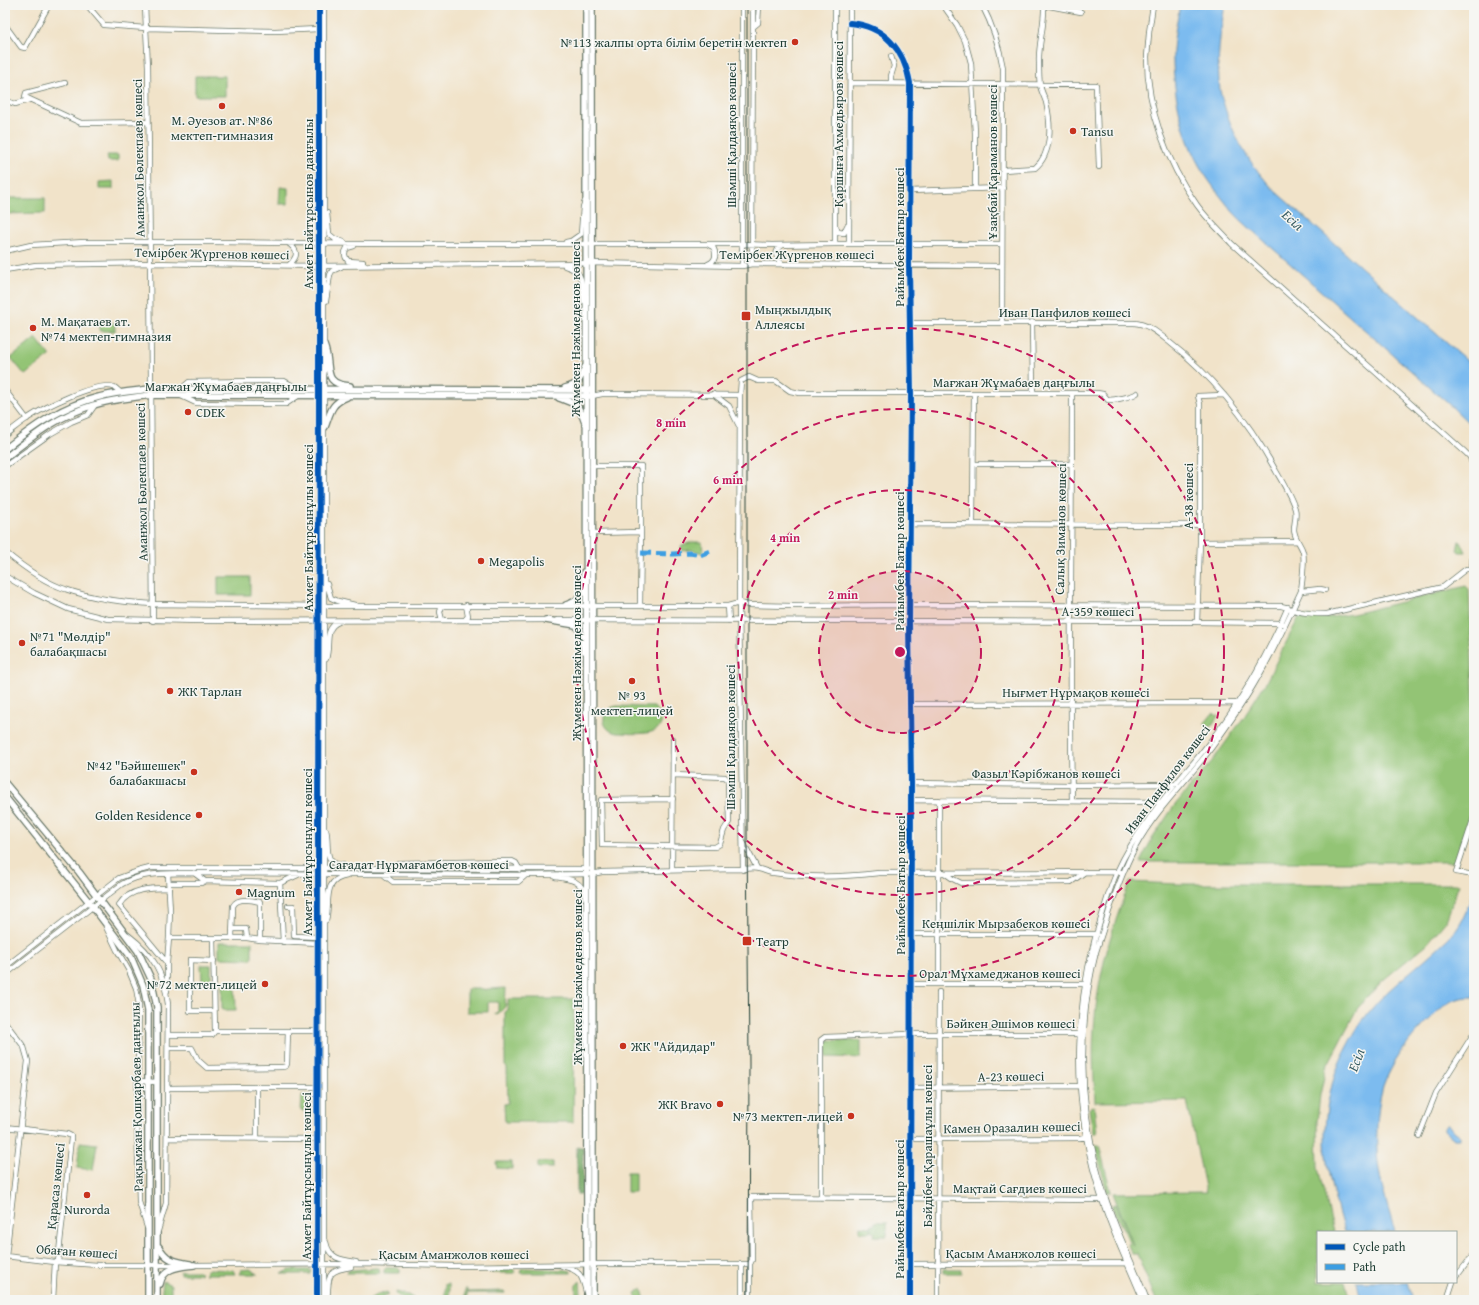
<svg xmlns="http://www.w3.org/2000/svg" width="1479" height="1305" viewBox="0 0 1479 1305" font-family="'Gentium Book Plus',serif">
	<rect width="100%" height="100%" fill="#f6f6f2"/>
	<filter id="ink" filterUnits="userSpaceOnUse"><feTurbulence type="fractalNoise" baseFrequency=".025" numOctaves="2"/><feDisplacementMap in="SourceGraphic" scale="8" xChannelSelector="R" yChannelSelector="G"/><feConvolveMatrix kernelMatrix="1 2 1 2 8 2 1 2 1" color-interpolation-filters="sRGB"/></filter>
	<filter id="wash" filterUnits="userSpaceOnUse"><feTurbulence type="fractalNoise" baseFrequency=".012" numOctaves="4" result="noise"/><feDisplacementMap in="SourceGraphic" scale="16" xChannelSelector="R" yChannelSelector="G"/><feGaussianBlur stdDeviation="0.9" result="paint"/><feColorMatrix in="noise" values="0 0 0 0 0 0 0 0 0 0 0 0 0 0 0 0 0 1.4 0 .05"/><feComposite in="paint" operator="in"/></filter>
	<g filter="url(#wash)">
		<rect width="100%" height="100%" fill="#f1e3c9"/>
		<path fill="#93c474" stroke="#598054" d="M195 76H225V96H195Z
			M107 155H118V161H108Z
			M113 181V189H99V182Z
			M280 187 288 188V204H279Z
			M5 198H45V213L5 214Z
			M100 323H115V331H100Z
			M36 338 50 356 25 375 11 358Z
			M1459 541H1461L1466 552H1459L1457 550Z
			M693 542H702L703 553 691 550 683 551 681 547 682 545Z
			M218 577H250V595H218Z
			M1466 586 1469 589 1474 710V794L1472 810 1455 861 1452 862H1140L1152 839 1174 806 1213 760 1244 717 1266 682 1300 615 1323 618 1353 614Z
			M617 706 654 707 661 715C667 739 631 733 617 733 599 730 600 708 617 706Z
			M1213 713 1218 716 1210 728 1204 724Z
			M1130 882 1178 884H1459L1446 921 1427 944 1382 981 1357 1009 1326 1068 1320 1095 1317 1122 1318 1168 1334 1232H1318V1282H1346L1351 1300H1156L1137 1254H1132L1127 1243H1129V1241C1124 1229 1117 1219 1112 1207V1205L1116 1204 1133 1245 1113 1193 1206 1192 1187 1101 1095 1102C1094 1078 1092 1053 1094 1029 1097 978 1111 929 1130 882Z
			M219 942H252V959L219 958Z
			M201 965H211V982H202Z
			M222 984H235L236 1010H222Z
			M506 988 505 1007 498 1014H495V1013L498 1012V1002H488V1012H467V989H484L486 990 487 989Z
			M508 999H574L573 1122H505L504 1104 508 1103 507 1068 505 1066V1012L508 1010Z
			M827 1040 861 1041V1058L827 1057Z
			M302 1095H310V1111H301Z
			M1092 1106H1094L1097 1133H1093L1089 1109Z
			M80 1142 97 1144 93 1170 77 1168Z
			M1095 1145H1099L1111 1192H1107Z
			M496 1162H512V1169L497 1168Z
			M538 1162H553V1168H538Z
			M627 1172H635V1192H627Z
			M875 1222H887V1236H874L875 1232H872V1225H875Z
			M860 1226 871 1227V1232H860Z
			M377 1268 379 1269 380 1273H346L347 1271 349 1270Z
			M386 1268H398L400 1270V1273H384V1270Z
			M502 1268H512L514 1270 515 1273H492V1271Z
			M525 1268 567 1270 571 1271V1273H520L521 1269Z
			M209 1269 233 1270 235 1274H205L206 1271Z
			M250 1269 258 1274H239L241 1270Z
			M943 1269H961V1273H943Z
			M289 1270H311V1274H282Z
			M180 1271H199L201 1274H180Z
			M163 1281 171 1285V1300H161Z
			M580 1281 581 1294 576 1298V1285Z
			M445 1284H449V1300H445Z
			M465 1289H467V1292L504 1291 505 1293H467V1300H465Z
			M642 1289 645 1300H637L635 1293Z
			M387 1292 388 1294 379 1300H368L376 1295Z
			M396 1292 408 1295 416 1300H404L397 1295Z"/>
		<path fill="#76aa66" stroke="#4a744d" d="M577 1147H583V1193L581 1194H577Z"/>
		<path fill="#7bbbef" stroke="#4d7c92" d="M1180 5H1225C1220 33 1216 61 1220 90 1221 97 1224 104 1226 111 1236 142 1252 167 1275 191L1474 367V428L1453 408 1262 239C1252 230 1241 221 1233 212 1221 197 1208 181 1199 165 1181 133 1172 87 1173 50 1174 35 1177 20 1180 5Z
			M1474 889V997C1448 997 1443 1007 1425 1024 1408 1041 1391 1064 1383 1087 1376 1112 1375 1144 1379 1170 1382 1190 1389 1211 1395 1232H1344C1337 1207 1329 1181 1326 1155 1319 1092 1347 1026 1395 985 1412 970 1431 955 1447 939 1451 935 1456 930 1459 925 1466 914 1470 901 1474 889Z
			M1447 1123 1453 1131 1460 1136V1139H1454L1444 1130V1127Z
			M1357 1282H1407L1412 1300H1361Z"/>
	</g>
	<g filter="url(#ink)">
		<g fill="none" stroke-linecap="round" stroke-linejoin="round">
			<defs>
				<path id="minor" d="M87 5 104 25 146 28 145 5
					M324 5V1300
					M742 5V266
					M943 5 957 25 965 41 971 63 975 133V188
					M982 5C993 26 999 45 1003 68L1002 322
					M1044 5 1081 12
					M1153 5C1150 22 1148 39 1147 57 1147 109 1167 163 1197 205 1207 219 1220 231 1232 244L1465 452 1470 457 1474 469
					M850 23C885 26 904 50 910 83L909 265 911 394 909 622 911 783 910 1300
					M5 25 21 47 25 48 49 5
					M753 27 758 23 759 5
					M891 56 894 66 891 76V83
					M65 83 26 93 25 97 81 123 148 122
					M850 83 1096 85 1099 167
					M5 103 7 101 15 104 29 100
					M1003 170 1035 168C1053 153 1051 123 1046 102 1044 96 1041 91 1040 85 1039 78 1039 70 1039 63 1038 44 1045 25 1044 5
					M909 191 1003 188
					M327 213 329 234 335 239 344 242
					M836 227 838 232 844 233 847 226
					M566 242 571 241 581 234 583 207 585 201
					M288 243C299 251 298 256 289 265
					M835 244V5
					M849 244 850 5
					M783 245C773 251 775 259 784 265
					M354 246 347 248C344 253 344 256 348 261L363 262
					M5 251 31 245 85 242H213L385 244H742L772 245 835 244H1002
					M708 264C716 261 717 254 713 247L709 245
					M752 264 753 5
					M565 266C585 271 581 284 584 301
					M5 270 36 265 150 263 318 266 592 263 742 266 752 264 1002 266
					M326 301 330 275 332 271 341 267
					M1032 322 1033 393
					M910 323H1134C1148 324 1158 333 1168 341 1213 376 1249 422 1276 471 1283 483 1291 496 1295 509 1297 515 1294 523 1294 530 1295 540 1301 544 1303 552 1305 559 1302 583 1301 591
					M5 390 27 419
					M180 390 189 382 260 381H284L299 389
					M713 394 729 406 739 426
					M179 395 196 403 267 404H286L298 396
					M592 396 602 394H613L740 395
					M5 435C13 429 20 423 28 418 43 408 96 381 114 387 116 388 119 391 121 393
					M974 464H1072
					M5 466 50 434 71 422 88 415 95 405
					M592 466H641V532
					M910 524 1199 525
					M973 524 974 393
					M593 533 641 532 640 605
					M1200 542 1297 541
					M5 552C22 566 43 582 65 589 93 599 123 602 152 604L325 606H728L729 621
					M1472 569 1474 536
					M5 576 34 593 68 609 108 619 202 621 550 620
					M327 584 331 598 338 601 355 605
					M728 606 739 603 740 395 741 381 749 377 758 381H776L790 391 800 393H1097L1103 394 1108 400C1114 400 1132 397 1137 393
					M442 620 440 612 442 606
					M465 620 468 616 466 605
					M557 620 1197 622 1281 623 1285 625
					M153 621 150 263 148 66 146 28 275 31 319 29
					M1197 622 1200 542V404L1198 396 1224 395
					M326 659C331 645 323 628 339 622
					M910 704 1238 703 1240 704
					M911 783 1072 785 1177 784
					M673 799 601 800 602 845 715 847 720 844 724 830 729 822 728 780 725 777 673 775
					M911 800 1163 802
					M1072 800C1069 664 1072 529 1072 393
					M1474 817 1456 872 1474 875
					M326 830C330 843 322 865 342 865
					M743 842 757 868
					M392 868 398 863 512 861 516 863 520 870
					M672 870 673 739
					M743 870 739 603 749 605 794 606 910 605 1281 606C1288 607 1291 610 1297 611 1306 614 1317 614 1327 614L1443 587 1466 569H1472L1474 599
					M943 872 953 879 961 883 1071 882 1085 872
					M194 873 205 881 280 883 298 875
					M168 874 170 911 169 938
					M384 875 393 882H518L526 875
					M555 877C569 879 583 880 585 897
					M169 883H201L205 881
					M280 883 283 942
					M288 906H293L294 936 318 937
					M326 920C331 903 321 880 347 876
					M106 927 117 950 129 971 136 988 139 1005 137 1117 139 1202 147 1227
					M233 929H246L247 938
					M910 934H1097
					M128 935C153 954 164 973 168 1004L166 1203 158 1231
					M213 938H247L260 940
					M232 938 233 906C237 897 252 900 260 902V940L318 943
					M214 961 190 960V1011H214
					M167 963 119 905C129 888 151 888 169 888
					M5 967 119 878 138 871 150 868H329L588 869
					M5 975 122 884C146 871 167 874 194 873L526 875 592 874 602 872 734 869C743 870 752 867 759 869 764 870 769 873 774 873 808 878 844 877 879 873L1123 872
					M910 984H1088
					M939 984V800
					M167 991V963L169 938H213L215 1031
					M5 1022 24 1047 28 1061 6 1256
					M168 1035H212L215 1031H318
					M168 1048H192L198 1060 207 1068 283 1067 286 1066 287 1064 288 1031
					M138 1081 157 1082
					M168 1088 257 1087
					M910 1088 1083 1086
					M5 1127 67 1134 71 1136V1138L58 1262
					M1419 1136 1436 1093 1474 1033
					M167 1138 319 1139
					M257 1138V1087H318
					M911 1139 1080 1138 1089 1136
					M821 1198V1040L825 1037 910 1034H1082
					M326 1242C329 1259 342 1260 356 1262
					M5 1256 55 1262 98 1265H180
					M910 1264 1130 1263
					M192 1265 366 1264 454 1266 607 1264H750
					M562 1266C580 1270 582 1275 586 1292
					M1456 1277 1474 1254
					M53 1300 55 1262
					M317 1300 319 396V5
					M327 1300C330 1277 324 1271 351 1267
					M742 1300V1264
					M750 1300V1264L752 1260 751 1197 1102 1200
					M938 1300 939 992
					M1143 1300C1127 1261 1108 1223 1097 1183 1071 1094 1074 999 1103 912 1107 899 1111 885 1117 872 1125 854 1136 836 1148 820 1167 791 1192 767 1212 739 1243 699 1268 654 1288 607
					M1147 1300C1130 1257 1108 1214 1097 1169 1079 1099 1078 1022 1096 952 1100 938 1105 925 1109 911 1117 889 1124 867 1136 846 1156 809 1187 781 1212 747 1228 725 1244 702 1257 679 1274 651 1287 621 1301 591L1320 589 1325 590
					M1447 1300 1453 1282"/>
				<path id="major" d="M586 5 587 1300
					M592 5 593 1300
					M324 345C333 367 320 384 350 386
					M565 388C580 384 579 381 585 367
					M559 398C578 405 578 403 585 423
					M325 427C331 412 330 404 347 397
					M5 449C35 425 62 406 99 397 116 392 134 391 151 389L590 390
					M5 458C33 436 59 415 94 405 112 399 132 398 151 395L590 396
					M566 605C586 599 582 589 584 572
					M546 620 576 625 581 633 584 651
					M5 783 79 872 138 951 151 979 157 1007V1300
					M5 797 93 907 131 957 143 985 148 1010V1300
					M159 1247C167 1261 175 1261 190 1264
					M160 1284C163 1267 180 1267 194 1265"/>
			</defs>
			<use href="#minor" stroke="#687768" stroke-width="6"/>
			<use href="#major" stroke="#687768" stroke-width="8"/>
			<use href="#minor" stroke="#fff" stroke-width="4.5"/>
			<use href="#major" stroke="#fff" stroke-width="5.5"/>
			<path stroke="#1f3d34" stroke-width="1" d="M747 5V830L749 1064 748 1300"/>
			<path stroke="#3c9ee2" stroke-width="5" stroke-dasharray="10 5" stroke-linecap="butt" d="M641 553 673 554 690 553 700 555 710 551"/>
			<defs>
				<path id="cycleway" d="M850 23C885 26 904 50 910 83L909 265 911 394 909 622 911 783 910 1300
					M317 1300 319 396V5"/>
			</defs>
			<use href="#cycleway" stroke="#f6f6f2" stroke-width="8"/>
			<use href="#cycleway" stroke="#0057b8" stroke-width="6"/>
		</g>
	</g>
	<circle cx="900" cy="652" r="81" fill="#c2185b" fill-opacity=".12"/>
	<g fill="none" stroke="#c2185b" stroke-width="2" stroke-dasharray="7 5">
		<circle cx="900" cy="652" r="81"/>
		<circle cx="900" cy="652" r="162"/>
		<circle cx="900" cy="652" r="243"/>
		<circle cx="900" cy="652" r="324"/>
	</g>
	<g fill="#c8321e" stroke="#f6f6f2" stroke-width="1.5">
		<circle cx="795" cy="42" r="4"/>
		<circle cx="222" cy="106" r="4"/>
		<circle cx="1073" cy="131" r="4"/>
		<rect x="741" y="311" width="10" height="10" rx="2"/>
		<circle cx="33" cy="328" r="4"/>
		<circle cx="188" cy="412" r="4"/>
		<circle cx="481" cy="561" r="4"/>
		<circle cx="22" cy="643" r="4"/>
		<circle cx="632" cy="681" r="4"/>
		<circle cx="170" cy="691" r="4"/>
		<circle cx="194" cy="772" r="4"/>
		<circle cx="199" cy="815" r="4"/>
		<circle cx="239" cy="892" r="4"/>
		<rect x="742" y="936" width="10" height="10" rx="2"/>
		<circle cx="265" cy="984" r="4"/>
		<circle cx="623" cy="1046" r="4"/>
		<circle cx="720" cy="1104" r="4"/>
		<circle cx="851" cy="1116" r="4"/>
		<circle cx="87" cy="1195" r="4"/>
	</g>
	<g text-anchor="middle" stroke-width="3" stroke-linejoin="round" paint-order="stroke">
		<g font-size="13" fill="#1f3d34" stroke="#f6f6f2" text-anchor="start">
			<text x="787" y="47" text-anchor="end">№113 жалпы орта білім беретін мектеп</text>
			<text x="222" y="125" text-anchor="middle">М. Әуезов ат. №86<tspan x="222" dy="15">мектеп-гимназия</tspan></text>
			<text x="1081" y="136">Tansu</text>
			<text x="755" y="314">Мыңжылдық<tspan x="755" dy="15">Аллеясы</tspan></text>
			<text x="41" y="326">М. Мақатаев ат.<tspan x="41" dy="15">№74 мектеп-гимназия</tspan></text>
			<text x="196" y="417">CDEK</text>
			<text x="489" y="566">Megapolis</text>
			<text x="30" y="641">№71 "Мөлдір"<tspan x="30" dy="15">балабақшасы</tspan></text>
			<text x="178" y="696">ЖК Тарлан</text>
			<text x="632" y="700" text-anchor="middle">№ 93<tspan x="632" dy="15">мектеп-лицей</tspan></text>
			<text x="186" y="770" text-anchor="end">№42 "Бәйшешек"<tspan x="186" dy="15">балабакшасы</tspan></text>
			<text x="191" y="820" text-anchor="end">Golden Residence</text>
			<text x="247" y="897">Magnum</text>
			<text x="756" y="946">Театр</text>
			<text x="257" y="989" text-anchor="end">№72 мектеп-лицей</text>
			<text x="631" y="1051">ЖК "Айдидар"</text>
			<text x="712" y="1109" text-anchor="end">ЖК Bravo</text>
			<text x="843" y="1121" text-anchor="end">№73 мектеп-лицей</text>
			<text x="87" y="1214" text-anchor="middle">Nurorda</text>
		</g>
		<g font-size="13" fill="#1f3d34" stroke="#f6f6f2">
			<text transform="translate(838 124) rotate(-90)" y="5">Қаршыға Ахмедьяров көшесі</text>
			<text transform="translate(731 135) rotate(-90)" y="5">Шәмші Қалдаяқов көшесі</text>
			<text transform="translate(138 158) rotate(-91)" y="5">Аманжол Бөлекпаев көшесі</text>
			<text transform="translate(992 162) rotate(-90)" y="5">Ұзақбай Қараманов көшесі</text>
			<text transform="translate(308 204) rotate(-90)" y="5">Ахмет Байтұрсынов даңғылы</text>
			<text transform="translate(899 237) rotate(-90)" y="5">Райымбек Батыр көшесі</text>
			<text transform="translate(212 253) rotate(1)" y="5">Темірбек Жүргенов көшесі</text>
			<text x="797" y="259">Темірбек Жүргенов көшесі</text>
			<text x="1065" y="317">Иван Панфилов көшесі</text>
			<text transform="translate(575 329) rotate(-90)" y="5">Жұмекен Нәжімеденов көшесі</text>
			<text x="1014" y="387">Мағжан Жұмабаев даңғылы</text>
			<text x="226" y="391">Мағжан Жұмабаев даңғылы</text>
			<text transform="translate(141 482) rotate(-91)" y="5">Аманжол Бөлекпаев көшесі</text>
			<text transform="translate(1188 496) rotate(-90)" y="5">А-38 көшесі</text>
			<text transform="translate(308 528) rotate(-90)" y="5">Ахмет Байтұрсынұлы көшесі</text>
			<text transform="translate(1060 529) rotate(-89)" y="5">Салық Зиманов көшесі</text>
			<text transform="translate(899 561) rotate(-90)" y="5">Райымбек Батыр көшесі</text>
			<text x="1098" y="616">А-359 көшесі</text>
			<text transform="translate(576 653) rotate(-90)" y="5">Жұмекен Нәжімеденов көшесі</text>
			<text x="1076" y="697">Нығмет Нұрмақов көшесі</text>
			<text transform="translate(730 737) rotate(-90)" y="5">Шәмші Қалдаяқов көшесі</text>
			<text x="1046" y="778">Фазыл Кәрібжанов көшесі</text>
			<text transform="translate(1167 779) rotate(-53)" y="5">Иван Панфилов көшесі</text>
			<text transform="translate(307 852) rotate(-90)" y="5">Ахмет Байтұрсынұлы көшесі</text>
			<text x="419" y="869">Сағадат Нұрмағамбетов көшесі</text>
			<text transform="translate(900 885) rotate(-90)" y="5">Райымбек Батыр көшесі</text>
			<text x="1006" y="928">Кеңшілік Мырзабеков көшесі</text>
			<text x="1000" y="978">Орал Мұхамеджанов көшесі</text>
			<text transform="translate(577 977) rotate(-90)" y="5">Жұмекен Нәжімеденов көшесі</text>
			<text x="1011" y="1028">Бәйкен Әшімов көшесі</text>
			<text transform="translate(1011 1076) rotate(-1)" y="5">А-23 көшесі</text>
			<text transform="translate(136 1097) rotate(-91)" y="5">Рақымжан Қошқарбаев даңғылы</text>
			<text transform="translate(1012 1127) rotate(-1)" y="5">Камен Оразалин көшесі</text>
			<text transform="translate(927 1146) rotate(-90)" y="5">Бәйдібек Қарашаұлы көшесі</text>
			<text transform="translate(306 1176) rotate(-90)" y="5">Ахмет Байтұрсынұлы көшесі</text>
			<text transform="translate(55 1186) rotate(-84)" y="5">Қарасаз көшесі</text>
			<text x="1020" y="1193">Мақтай Сағдиев көшесі</text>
			<text transform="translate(899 1209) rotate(-90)" y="5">Райымбек Батыр көшесі</text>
			<text transform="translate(77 1251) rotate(4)" y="5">Обаған көшесі</text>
			<text x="1021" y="1258">Қасым Аманжолов көшесі</text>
			<text x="454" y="1259">Қасым Аманжолов көшесі</text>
		</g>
		<g font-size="14" font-style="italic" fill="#365c63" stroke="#f6f6f2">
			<text transform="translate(1293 220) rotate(42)" y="5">Есіл</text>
			<text transform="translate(1356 1060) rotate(-70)" y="5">Есіл</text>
		</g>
	</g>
	<circle cx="900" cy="652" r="6" fill="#c2185b" stroke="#f6f6f2" stroke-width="2"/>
	<g font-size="12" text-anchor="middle" font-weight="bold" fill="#c2185b" stroke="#f6f6f2" stroke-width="3" stroke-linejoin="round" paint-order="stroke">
		<text x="671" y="427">8 min</text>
		<text x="728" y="484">6 min</text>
		<text x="785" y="542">4 min</text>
		<text x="843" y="599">2 min</text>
	</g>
	<rect width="1479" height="1305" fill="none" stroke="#f6f6f2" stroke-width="20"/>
	<rect x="1317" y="1231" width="140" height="52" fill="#f6f6f2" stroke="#a0aca6"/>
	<rect x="1325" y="1244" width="20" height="6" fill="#0057b8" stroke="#a0aca6"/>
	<text x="1353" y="1251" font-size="12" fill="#1f3d34">Cycle path</text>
	<rect x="1325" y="1264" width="20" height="6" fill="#3c9ee2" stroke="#a0aca6"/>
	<text x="1353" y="1271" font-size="12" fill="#1f3d34">Path</text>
</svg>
